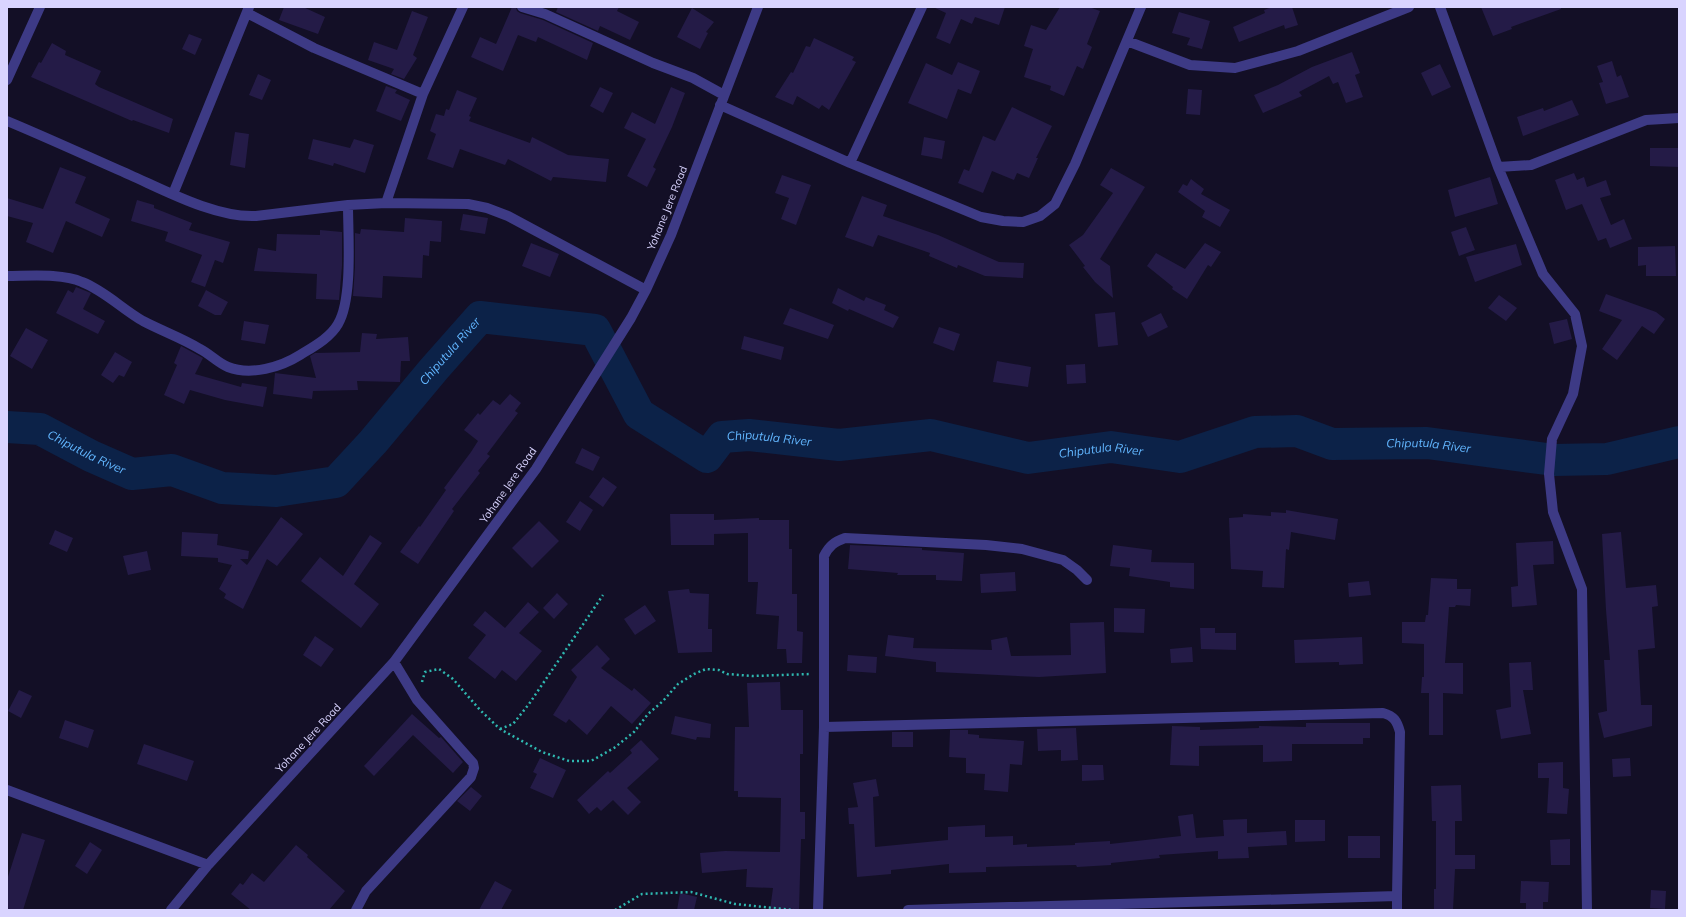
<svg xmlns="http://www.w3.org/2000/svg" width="1686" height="917" viewBox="0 0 1686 917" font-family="Mulish,sans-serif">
	<rect width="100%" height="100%" fill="#130f26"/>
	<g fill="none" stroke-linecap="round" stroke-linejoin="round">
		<path stroke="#0c2248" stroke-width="32" id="s1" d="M7 427 40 429 91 456 132 474 172 470 222 488 276 491 336 482 373 442 434 369 480 317 595 330 639 414 707 457 722 437 749 435 839 445 931 435 1028 458 1111 447 1180 457 1255 432 1297 431 1332 444 1427 443 1554 460 1607 459 1679 442"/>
	</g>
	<path fill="#241b47" d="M284 7H303L325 17 318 34 279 20Z
		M512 7H516L517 11 520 13 543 20 593 43 587 60 538 37 536 42 518 35 503 71 471 57 480 37 496 44Z
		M558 7H619L617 11 639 22 630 40 600 26 598 31 556 12Z
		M933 7H1005L999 25 975 17 972 24 961 19 950 44 936 38 946 13Z
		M1060 7H1089L1100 11 1087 44 1092 47 1083 69 1077 66 1064 96 1050 90 1051 86 1024 77 1033 49 1024 46 1031 25 1046 30Z
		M1272 7H1292L1298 25 1285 29 1284 25 1239 42 1233 27 1265 13 1264 10Z
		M1481 7H1561V9L1511 27 1512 29 1493 36Z
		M692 8 714 22 706 32 708 33 700 49 677 37Z
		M412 11 428 17 413 55 417 58 404 79 391 74 394 69 368 60 374 42 397 50Z
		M1179 12 1210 21 1202 49 1187 45 1190 38 1172 33Z
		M189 34 202 39 195 55 182 49Z
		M814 38 854 57 852 60 856 62 829 110 822 105 819 109 797 96 793 105 775 97 791 72 793 73 806 46 810 47Z
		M52 43 66 51 65 55 101 71 95 84 99 87 173 119 169 133 133 120 132 121 31 77 39 62 41 63Z
		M1352 52 1360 73 1355 75 1363 97 1346 103 1338 82 1333 84 1329 76 1299 92 1302 96 1263 113 1254 95 1278 85 1312 67Z
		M1612 61 1617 77 1621 75 1629 97 1606 104 1599 83 1603 82 1597 66Z
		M958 62 980 71 971 94 958 89 947 119 908 103 926 63 952 75Z
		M1440 64 1451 87 1432 96 1421 73Z
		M258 74 271 80 262 100 249 95Z
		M386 86 397 90 395 93 410 100 401 121 376 111Z
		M600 87 613 93 603 113 590 106Z
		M671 87 685 93 672 127 653 167 656 169 647 187 627 176 646 139 624 128 632 112 655 124Z
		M1188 89 1202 90 1200 115 1186 114Z
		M457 90 477 98 469 116 471 117 469 121 530 143 532 137 568 155 609 159 606 182 553 177 551 181 508 159 505 165 460 149 453 168 427 159 436 134 430 131 436 114 444 116 446 109 449 110Z
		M1572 100 1579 115 1523 136 1517 117 1543 108 1544 111Z
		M1012 107 1052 126 1036 158H1038L1029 178 1017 173 1014 180 992 171 983 193 958 183 964 169 969 171 983 136 995 141Z
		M235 132 249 134 245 168 230 165Z
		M924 137 945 141 942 159 921 155Z
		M313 139 350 148 354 139 374 145 365 173 334 163 333 166 308 159Z
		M1650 148H1679V167L1650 166Z
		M60 167 86 177 75 203 110 219 102 237 66 221 53 253 26 242 33 223 7 216V198L43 209Z
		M1111 168 1145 187 1100 259 1110 266 1113 298 1095 282 1083 267 1085 266 1069 245 1083 235 1113 193 1100 185Z
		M1574 173 1577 180 1584 177 1587 187 1606 180 1611 195 1600 198 1611 225 1624 219 1632 239 1610 248 1606 238 1598 241 1582 204 1566 210 1555 180Z
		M782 175 811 185 796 225 781 219 789 198 775 193Z
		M1490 177 1498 204 1455 217 1448 190Z
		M1191 179 1204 189 1201 194 1230 210 1220 227 1202 217 1205 211 1178 192 1183 184 1187 186Z
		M862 196 887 205 883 216 938 235 999 262 1024 263 1023 278 985 276 958 265 957 268 929 256 930 253 878 235 873 247 845 237Z
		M137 200 154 205V208L192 223 189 230 230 242 223 263 215 260 205 287 191 282 202 255 165 241 168 232 131 221Z
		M463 214 488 218 485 234 460 230Z
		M405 218 442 221 441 242 430 241 429 256 423 255 422 278 383 276 382 298 353 296 355 267V233L360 234 361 229 404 232Z
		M1466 227 1475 250 1459 256 1451 232Z
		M320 230 342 232V266L339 300 316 299 317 274 254 271 258 248 276 251 277 234 320 235Z
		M531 243 559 254 550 277 522 266Z
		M1205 243 1221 252 1211 267 1208 265 1187 299 1172 289 1173 287 1147 266 1156 253 1185 269Z
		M1516 244 1522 265 1475 282 1466 257Z
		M1675 246 1676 276H1646V265L1638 266V247Z
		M76 287 91 293 83 309 105 321 98 334 56 313 68 290 73 293Z
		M838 288 864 301 866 297 886 305 884 310 899 317 893 328 849 309 848 311 832 303Z
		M206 290 228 302 221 315H215L198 306Z
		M1606 294 1656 312 1665 319 1654 334 1642 326 1617 360 1602 349 1622 320 1599 311Z
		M1499 295 1517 308 1506 321 1488 308Z
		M790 308 834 325 828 339 783 324Z
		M1115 312 1118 345 1098 347 1095 314Z
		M1161 313 1168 327 1148 337 1141 323Z
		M1567 319 1572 339 1554 344 1549 323Z
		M244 321 269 325 265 344 241 340Z
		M939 327 960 334 954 351 933 343Z
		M26 328 48 340 32 369 10 356Z
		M362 333 377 334 376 339 408 337 410 361H401L400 382 357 381 358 390 313 391 312 399 273 394 275 373 316 378 310 356 315 353 360 352Z
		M744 336 784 347 781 360 741 349Z
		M181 346 203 358 195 374 241 387 242 383 267 387 263 407 225 400 190 390 184 404 164 395 177 365 174 363Z
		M115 352 132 362 124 377 119 375 113 383 101 375Z
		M997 361 1031 367 1028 387 993 382Z
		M1085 364 1086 383 1067 384 1066 365Z
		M510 394 521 403 515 411 518 413 487 454 490 456 478 471 480 473 452 509 454 511 418 564 400 552 419 526 420 527 446 490 444 488 471 452 478 441 464 430 478 413 480 415 493 400 500 405Z
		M582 448 600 457 593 471 575 463Z
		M603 477 617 487 603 507 589 497Z
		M580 501 593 510 580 531 566 522Z
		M1286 510 1338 519 1335 540 1291 532 1289 550 1286 549 1284 588 1262 587 1263 571 1231 569 1229 518 1243 517V514L1271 516V512L1286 513Z
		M670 514H714V520L759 518V520H789V549H792V594H797V631L803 632 802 663H787L786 649H777L779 616 756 614 758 582H748V533L714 534V545H671Z
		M281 517 303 534 277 566 267 559 243 609 224 598 226 594 219 589 232 565 218 562V558L181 556 182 532 218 534 217 545 249 551 248 559H240L247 565Z
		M539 521 559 541 532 568 512 548Z
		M55 530 73 538 67 552 49 544Z
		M1621 532 1626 588 1656 585 1658 606 1652 607 1655 648 1638 650 1641 705H1652V726L1604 738 1598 713 1607 711 1604 660H1610L1606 610 1602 534Z
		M370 535 382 543 354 584 379 604 361 628 301 581 320 557 343 576Z
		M1553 541 1554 564 1533 565 1537 605 1512 607 1511 587 1518 586 1516 543Z
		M850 545 922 548V550L964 553 962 581 936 580V575H897L898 573 848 569Z
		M1113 545 1152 550 1151 562 1194 563V589L1170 587V582L1129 576 1130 568 1110 566Z
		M147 551 151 570 128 575 123 556Z
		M1015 572 1016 591 981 593 980 574Z
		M1431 578 1457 579V589H1471L1470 606 1456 605 1455 607H1449L1445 663H1463V694L1443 693V735H1429V693H1421L1422 677H1424V644L1402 643V622H1425L1426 615H1428Z
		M1369 581 1371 595 1349 597 1348 583Z
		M689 589 690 593 709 594 708 629H712V652L678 653 668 591Z
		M557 593 568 604 554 619 543 608Z
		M528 602 539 612 519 633 542 651 516 681 502 670 495 679 468 658 486 635 473 625 485 611 505 628Z
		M645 605 656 621 635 635 624 619Z
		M1114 608 1145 609 1144 633 1114 632Z
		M1104 622 1106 673 1039 677 936 672V662L885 656 888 635 914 638 913 648 992 650 991 640 1007 637 1011 656 1071 655 1070 623Z
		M1200 628H1215V633H1236V650L1201 649Z
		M315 636 334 649 321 667 303 655Z
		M1362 637 1363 664 1339 665V662L1295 663 1294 640Z
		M597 645 610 659 601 668 632 691 634 688 651 703 632 724 611 706 587 735 569 719 566 723 553 715 577 677 571 670Z
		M1192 647 1193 662 1171 663 1170 649Z
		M848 655 877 657 876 673 847 671Z
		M1531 662 1533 690H1523L1531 734 1501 739 1496 710 1511 707 1509 663Z
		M780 682 781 710H803V754H800V812H805V839H801L799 910H770L773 888 746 887 747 869 702 873 700 853 725 851 780 852 781 798 738 797V791H734L735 727H749L747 683Z
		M19 690 32 696 21 718 8 711Z
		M412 714 439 738 441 737 463 762 453 773 413 735 374 776 364 766Z
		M675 716 711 724 710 738 697 737 696 740 671 734Z
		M65 720 94 730 88 748 59 738Z
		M1306 723H1370V738H1363V744H1292V761L1263 762V745L1199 746V766L1170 765 1172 726 1200 727V730L1259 728V726L1306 727Z
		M1076 728 1078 760 1061 761V750L1038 751 1037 729Z
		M950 730H968V734L979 735V738L1024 741 1022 765 1010 764 1008 792 984 790 985 774 966 773V758L949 757Z
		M892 732H913V747H892Z
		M641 740 659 759 627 788 641 802 628 815 613 800 601 811 597 807 589 814 577 800 608 771 610 773 632 753 630 750Z
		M144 744 194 761 187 781 137 764Z
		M540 758 566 770 553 798 530 788 537 774 533 772Z
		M1630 758 1631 776 1613 777 1612 759Z
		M1563 762V788L1569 789 1567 814 1547 813 1549 778H1538V763Z
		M1082 765H1103L1104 780 1082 781Z
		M876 779 879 796 873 797 875 847 948 840V827L985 825V837L1013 836V845L1027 844V847L1075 845V843L1110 841V844L1181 836 1178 816 1193 814 1196 838 1224 836 1223 820 1247 819V833L1286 831 1287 845 1248 847 1249 858 1218 859V851L1159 855 1160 858 1111 863V865L1077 867 1076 865 986 867V872L949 873V864L891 870V874L857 877 854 824H849L848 808 858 807 853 783Z
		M1461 785 1462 821H1455V855H1475V869H1455L1453 910H1434V889H1436V821H1432L1431 786Z
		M471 787 482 796 470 811 457 801Z
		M1295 820H1325V841L1295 842Z
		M22 833 45 840 23 910H7V880Z
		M1348 836H1380V858H1348Z
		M1570 839V865H1551L1550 840Z
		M90 842 102 850 87 874 75 866Z
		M296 845 308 855 307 857 345 891 329 910H251L231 894 240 883 243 885 252 873 264 882Z
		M495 881 512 890 501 910H479Z
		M1521 881 1549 882 1548 902H1543V910H1526V903H1520Z
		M1651 890 1666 891 1665 909 1650 908Z
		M680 893 697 897 694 910H677Z"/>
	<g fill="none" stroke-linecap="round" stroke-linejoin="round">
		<path stroke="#2fb8b0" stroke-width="2.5" stroke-dasharray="2 3" stroke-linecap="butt" d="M422 682 425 672 439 669 453 679 480 710 500 729 542 752 569 761H591L614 748 634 732 648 714 663 701 678 684 694 674 706 669 719 670 727 674 753 676 811 674
			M500 729 513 724 529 704 603 595
			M615 910 642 894 691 892 735 904 794 910"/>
		<path stroke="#3d3a85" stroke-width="10" d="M522 7 545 14 653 63 693 78 724 95
			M1440 7 1498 167 1531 165 1646 120 1679 118
			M247 13 314 48 423 94
			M1127 41 1190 65 1235 68 1298 51 1409 7
			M7 80 40 7
			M720 105 850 163 981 217 1003 221 1023 222 1040 216 1055 204 1075 164 1141 7
			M7 121C48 138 89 157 130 175 166 191 216 218 256 216L348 205 386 203 468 204 487 208 508 216 646 290
			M850 163 922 7
			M1498 167 1543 274 1575 314 1582 346 1573 394 1552 439 1549 474 1553 512 1582 589 1587 910
			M173 194 249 7
			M386 203 423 94 463 7
			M7 276C29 276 62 273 82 282 105 291 122 309 143 321 162 331 182 338 200 349 210 354 218 363 228 367 251 376 281 367 300 355 313 347 330 338 338 324 353 299 348 235 348 205
			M824 727V556C829 546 834 542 845 538L986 545 1022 549 1063 560 1077 570 1087 580
			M7 790 208 865
			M1397 896V910
			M171 910 208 865 394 662 536 469 631 318 646 290 671 235 758 7
			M356 910 366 891 471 777 474 768 473 763 417 700 394 662
			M818 910 824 727 1383 713C1394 716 1397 721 1400 732L1397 896 908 910"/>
	</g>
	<g text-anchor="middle" stroke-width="3.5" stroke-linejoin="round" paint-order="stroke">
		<g font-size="11" fill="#d9d4ff" stroke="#130f26">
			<text transform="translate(667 208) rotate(-68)" y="4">Yohane Jere Road</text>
			<text transform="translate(508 485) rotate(-55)" y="4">Yohane Jere Road</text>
			<text transform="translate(308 738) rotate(-47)" y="4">Yohane Jere Road</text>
		</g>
		<g font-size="12" font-style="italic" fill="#62b6ff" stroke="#130f26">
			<text dy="4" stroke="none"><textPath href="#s1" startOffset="517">Chiputula River</textPath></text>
			<text dy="4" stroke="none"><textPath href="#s1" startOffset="926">Chiputula River</textPath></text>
			<text dy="4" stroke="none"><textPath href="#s1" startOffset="1597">Chiputula River</textPath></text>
			<text dy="4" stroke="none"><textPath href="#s1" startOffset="85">Chiputula River</textPath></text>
			<text dy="4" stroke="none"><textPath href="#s1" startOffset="1262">Chiputula River</textPath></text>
		</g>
	</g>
	<rect width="1686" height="917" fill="none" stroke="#d9d4ff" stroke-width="16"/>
</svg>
